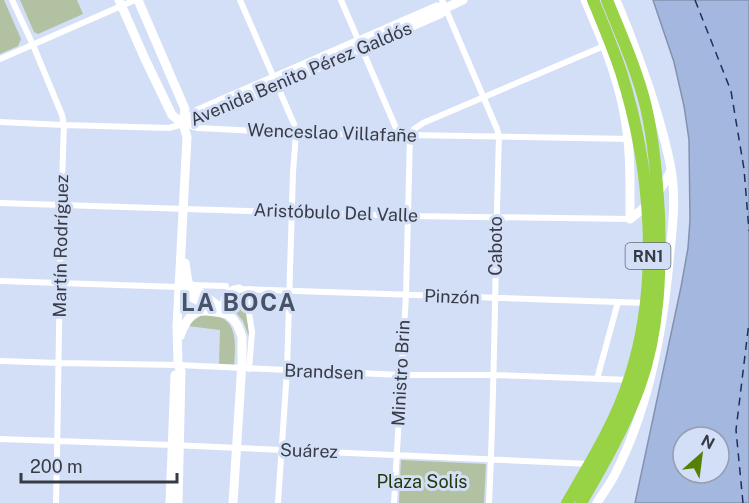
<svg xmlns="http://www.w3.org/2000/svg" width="749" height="503" viewBox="0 0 749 503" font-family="'Public Sans',sans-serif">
	<rect width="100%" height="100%" fill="#d3def7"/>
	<path fill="#b1c1a2" d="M0 0H4L21 39 18 46 0 54Z
		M20 0H77L83 14 38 34 34 32Z
		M234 293H246L249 337 243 321 228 303V299Z
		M203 314C207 315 213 315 217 316 239 322 235 348 234 366L219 364 220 330 188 326 192 322Z
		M401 460 486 464 484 503H399Z"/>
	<path fill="#a4b7de" stroke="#8392b0" stroke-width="1.5" fill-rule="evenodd" d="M653 0H749V503H635L681 287 688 248 690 220 689 140 684 106 674 62ZM683 437H719V473H683Z"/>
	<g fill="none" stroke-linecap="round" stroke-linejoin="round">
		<path stroke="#1c3060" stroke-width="1.5" stroke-dasharray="8 6" stroke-linecap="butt" d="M695 0 731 91 744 169 749 231
			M743 503 736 430 749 322"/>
		<path stroke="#fff" stroke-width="6" d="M12 0 33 45 62 115 64 125C59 251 59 377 56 503
			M240 0 294 124 296 133 293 172 287 370 278 503
			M341 0 399 135
			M442 0 497 129 499 137C495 259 495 381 489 503
			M0 59 135 0
			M0 122 64 125 169 128 183 124 198 128 296 133 631 139
			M410 135 414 129 423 123 604 46
			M0 203 408 216 630 219
			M0 281 179 287
			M190 285 226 286
			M239 289 646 303
			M0 361 60 363 178 365 402 375H494L630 380
			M249 369 252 332 249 313 250 289
			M597 379 618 302
			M0 439 172 445 590 464
			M394 503 406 295 410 135"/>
		<path stroke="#fff" stroke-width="9" d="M119 0 145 59 172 115 183 124
			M138 0 185 109 183 124 187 137 177 326 178 365 181 371 178 503
			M585 0C601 37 617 74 624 113 631 147 630 184 630 219
			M183 124 198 111 437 7 446 8 463 0
			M185 124 197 120 440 14 446 8
			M630 219C648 206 661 192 670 172
			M185 263 188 283 217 305 233 319 238 326 242 337V362L233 503
			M179 287 193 298 212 308
			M226 314C223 300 224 291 239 289
			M180 336C190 308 199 308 226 314
			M170 503 175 375
			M597 503C603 493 611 483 616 472 650 406 664 325 670 251 673 224 676 197 671 169 668 151 663 134 658 116 646 76 632 38 616 0"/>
		<path stroke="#98d245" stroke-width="12" d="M567 503C591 462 616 422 630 377 661 282 651 167 621 72 613 48 603 24 593 0
			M581 503C603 465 625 427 640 385 659 331 661 272 659 215 657 178 654 142 646 107 637 70 621 35 607 0"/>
	</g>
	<g text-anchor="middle" stroke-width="6" stroke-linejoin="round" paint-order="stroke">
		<rect fill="#d3def7" stroke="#666c7a" stroke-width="1.5" x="625.5" y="243" width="45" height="26" rx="4.5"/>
		<g font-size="16" font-weight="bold" fill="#373b45">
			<text x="648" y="262">RN1</text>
		</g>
		<g font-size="18" fill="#373b45" stroke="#d3def7">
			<text transform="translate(301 74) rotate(-23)" y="6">Avenida Benito Pérez Galdós</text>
			<text transform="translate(332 133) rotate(2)" y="6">Wenceslao Villafañe</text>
			<text transform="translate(336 213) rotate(2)" y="6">Aristóbulo Del Valle</text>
			<text transform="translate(61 246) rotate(-89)" y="6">Martín Rodríguez</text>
			<text transform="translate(496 246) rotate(-90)" y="6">Caboto</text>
			<text transform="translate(452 297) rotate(2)" y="6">Pinzón</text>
			<text transform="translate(324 372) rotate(2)" y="6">Brandsen</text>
			<text transform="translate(401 373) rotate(-87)" y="6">Ministro Brin</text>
			<text transform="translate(309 451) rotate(2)" y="6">Suárez</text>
		</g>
		<g font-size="18" fill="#25370a" stroke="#d3def7">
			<text x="422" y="488">Plaza Solís</text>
		</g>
		<g font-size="24" font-weight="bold" letter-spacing="1.5" fill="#495368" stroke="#d3def7">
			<text x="239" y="311">LA BOCA</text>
		</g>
	</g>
	<g transform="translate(701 455) rotate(28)"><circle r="28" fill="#d3def7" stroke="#959db0" stroke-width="1.5"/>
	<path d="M0-4.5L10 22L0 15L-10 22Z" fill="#558003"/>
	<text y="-9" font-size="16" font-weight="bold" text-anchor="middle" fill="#373b45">N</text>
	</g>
	<path d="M21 473v9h156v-9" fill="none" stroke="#373b45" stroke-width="3"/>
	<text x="30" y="473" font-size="18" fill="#373b45" stroke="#d3def7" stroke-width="4.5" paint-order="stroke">200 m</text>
</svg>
